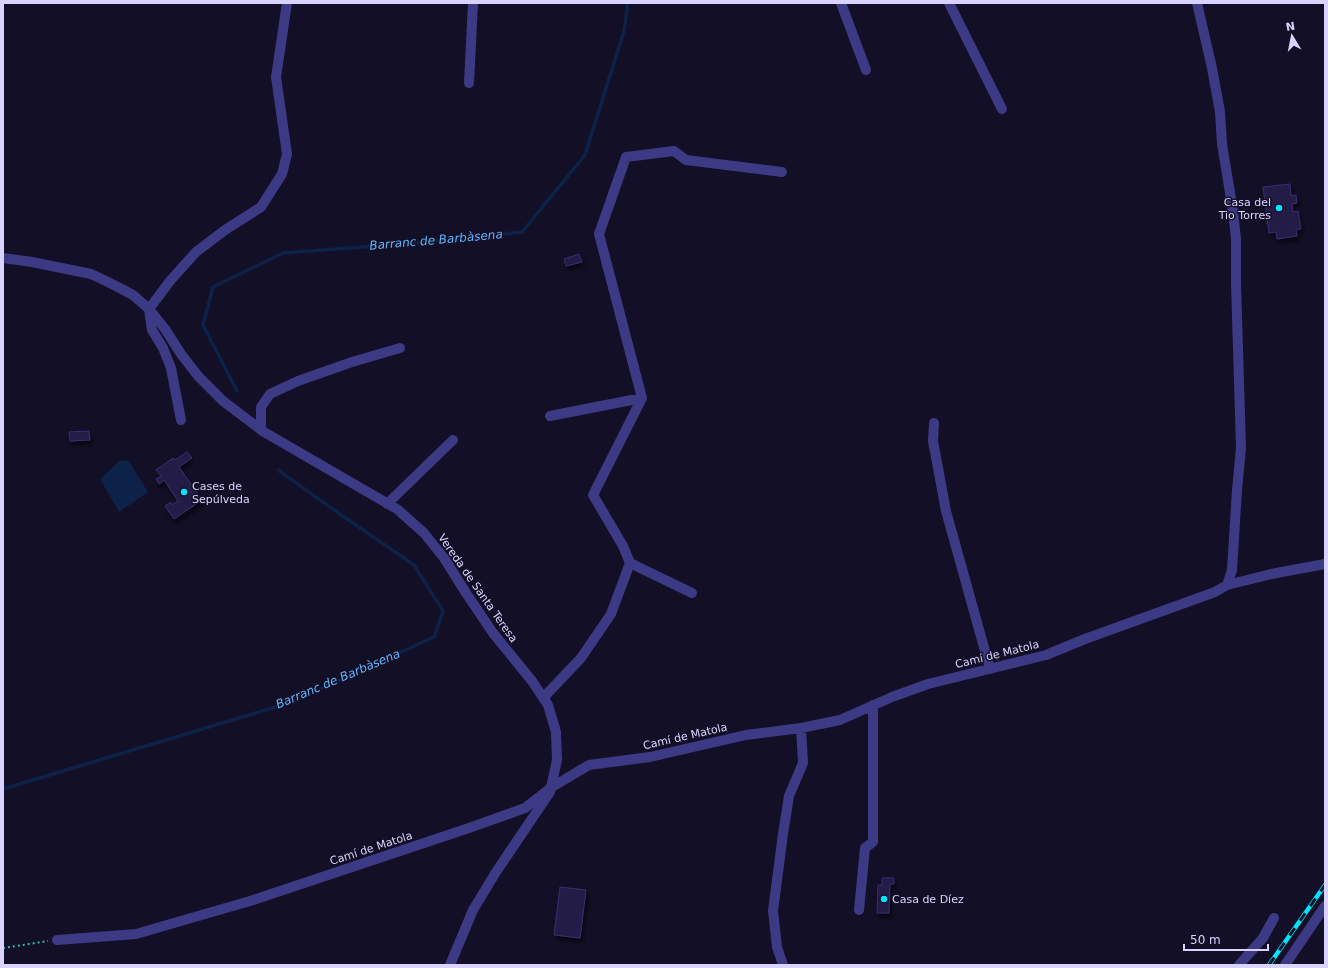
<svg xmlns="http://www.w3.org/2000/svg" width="1328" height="968" viewBox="0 0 1328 968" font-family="'DejaVu Sans',sans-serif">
	<defs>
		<filter id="shadow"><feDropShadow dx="2" dy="4" stdDeviation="2" flood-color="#0009"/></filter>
	</defs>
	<rect width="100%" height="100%" fill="#130f26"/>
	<path fill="#0c2248" d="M128 460 148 492 119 512 100 479 119 461Z"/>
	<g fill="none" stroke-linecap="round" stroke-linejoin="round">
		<path stroke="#0c2248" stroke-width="3.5" d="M237 391 203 325 213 287 283 253 428 242 522 232 585 155 624 31 628 3
			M3 789 292 702 434 637 443 611 414 565 337 512 278 470"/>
	</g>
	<path fill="#241b47" stroke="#3b2d73" filter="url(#shadow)" d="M1290 184 1291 196 1296 195 1297 203 1292 204 1293 212 1298 211 1301 229 1296 230 1297 236 1277 239 1276 232 1269 233 1263 187Z
		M579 254 582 262 566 266 564 259Z
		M89 431 90 440 70 441 69 432Z
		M187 452 192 458 179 467 202 500 174 519 165 506 171 502 172 505 178 501 164 480 159 484 156 479 161 476 156 470 173 458 175 460Z
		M882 878H894V884H890L889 913H877L878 885H882Z
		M560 887 586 890 580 938 554 935Z"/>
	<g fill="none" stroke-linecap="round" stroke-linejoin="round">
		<path stroke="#2fb8b0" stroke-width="2" stroke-dasharray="2 3" stroke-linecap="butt" d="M3 948 48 941"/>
		<path stroke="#3d3a85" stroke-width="10" d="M841 3 866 70
			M949 3 1002 109
			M1197 3 1212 68 1220 112 1222 144 1233 211 1236 239V283L1241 448 1237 490 1232 570 1227 585
			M469 83 473 3
			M3 258 32 262 91 274 110 283 133 295 149 309 165 329 181 354 198 376 223 401 264 432 397 509 424 533 444 558 466 593 493 633 532 681 548 705 556 732 557 760 550 792 496 872 473 910 450 965
			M550 416 642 398
			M181 420 171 368 163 348 152 330 149 309 170 281 196 252 225 230 261 207 282 174 287 154 276 77 287 3
			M934 423 933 441 946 511 990 669
			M261 430V407L270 394 298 381 352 362 400 348
			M387 504 453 440
			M630 563 692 593
			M543 698 581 658 611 614 630 563 623 546 593 495 642 398 599 234 626 157 674 151 686 160 782 172
			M859 910 865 848 873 842V705
			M57 940 136 934 250 901 469 828 525 808 552 787 589 765 650 757 746 735 801 728 840 720 892 697 928 684 1046 655 1085 639 1215 592 1227 585 1271 574 1325 564
			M783 965 777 947 773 911 783 834 789 796 803 763 801 728
			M1239 965 1263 938 1274 918
			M1285 965 1325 906"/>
		<defs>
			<path id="rail" d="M1269 965 1325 885"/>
		</defs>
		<use href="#rail" stroke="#00e5ff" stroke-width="4.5"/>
		<use href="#rail" stroke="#130f26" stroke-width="3" stroke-dasharray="9" stroke-linecap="butt"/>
	</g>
	<g fill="#00e5ff" stroke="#130f26" stroke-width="1.5">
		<circle cx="1279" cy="208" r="4"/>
		<circle cx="184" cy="492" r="4"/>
		<circle cx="884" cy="899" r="4"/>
	</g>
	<g text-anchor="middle" stroke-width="3" stroke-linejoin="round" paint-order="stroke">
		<g font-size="11" fill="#d9d4ff" stroke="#130f26" text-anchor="start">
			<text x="1271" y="206" text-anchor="end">Casa del<tspan x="1271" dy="13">Tio Torres</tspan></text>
			<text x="192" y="490">Cases de<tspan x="192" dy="13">Sepúlveda</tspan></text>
			<text x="892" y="903">Casa de Díez</text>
		</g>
		<g font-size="11" fill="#d9d4ff" stroke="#130f26">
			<text transform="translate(478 588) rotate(55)" y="4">Vereda de Santa Teresa</text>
			<text transform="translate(997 654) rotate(-14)" y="4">Camí de Matola</text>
			<text transform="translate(685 736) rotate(-13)" y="4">Camí de Matola</text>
			<text transform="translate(371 848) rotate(-18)" y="4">Camí de Matola</text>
		</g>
		<g font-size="12" font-style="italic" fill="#62b6ff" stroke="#130f26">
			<text transform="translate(436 240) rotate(-5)" y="4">Barranc de Barbàsena</text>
			<text transform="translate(338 679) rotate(-23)" y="4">Barranc de Barbàsena</text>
		</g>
	</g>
	<rect width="1328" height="968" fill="none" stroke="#d9d4ff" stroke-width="8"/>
	<g transform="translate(1292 36) rotate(350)" stroke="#130f26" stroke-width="3" paint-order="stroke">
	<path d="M0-3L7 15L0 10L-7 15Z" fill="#d9d4ff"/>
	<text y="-6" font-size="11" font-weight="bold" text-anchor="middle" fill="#d9d4ff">N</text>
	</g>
	<path d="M1184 944v6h84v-6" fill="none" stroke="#d9d4ff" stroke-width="2"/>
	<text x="1190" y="944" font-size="12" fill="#d9d4ff" stroke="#130f26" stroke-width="3" paint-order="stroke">50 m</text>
</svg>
